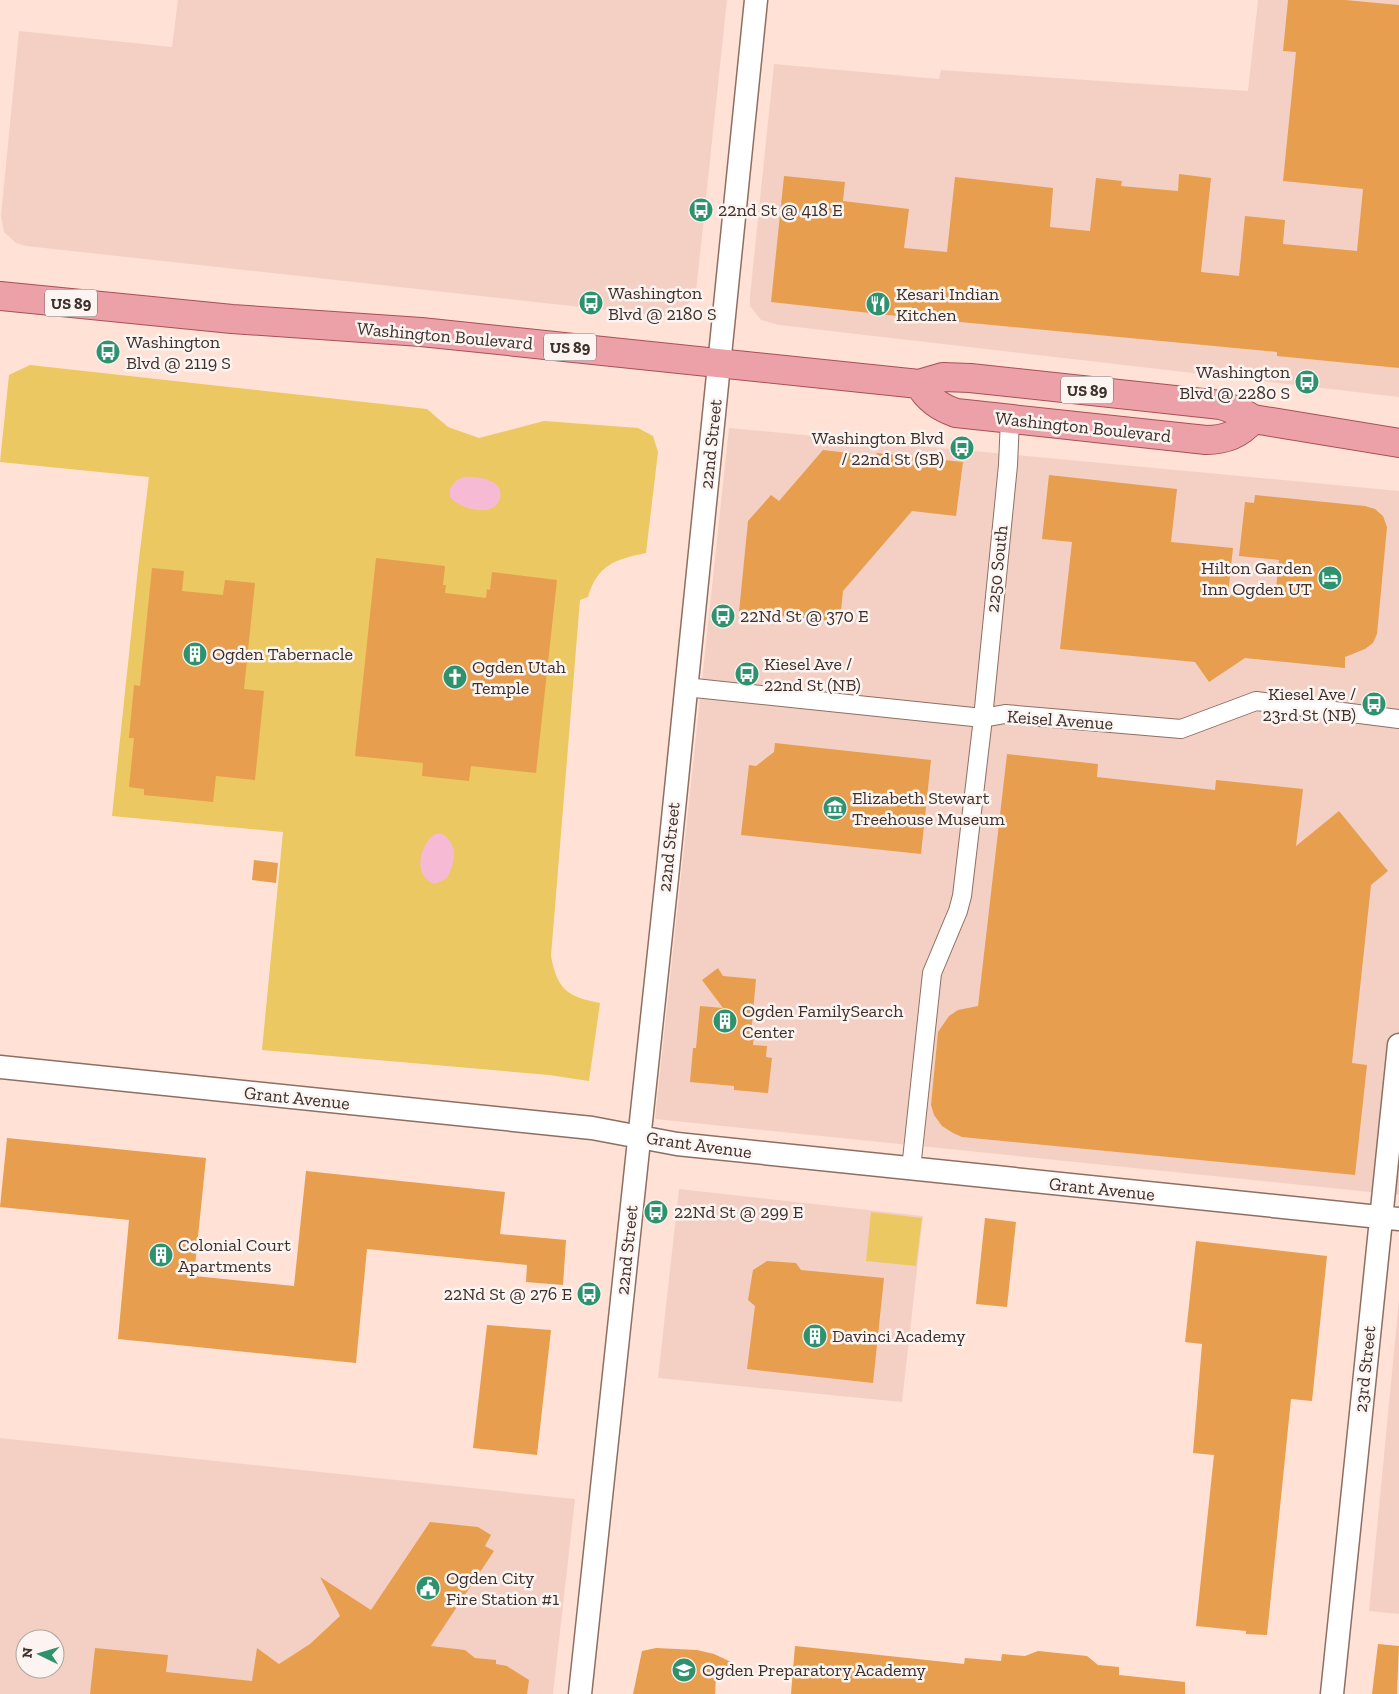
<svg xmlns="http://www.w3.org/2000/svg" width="1399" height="1694" viewBox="0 0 1399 1694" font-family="'Zilla Slab',serif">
	<rect width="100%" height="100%" fill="#ffe1d6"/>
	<path fill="#f4d0c4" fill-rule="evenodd" d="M178 0H727L696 292 692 299 681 312 663 316 26 246 16 243 4 232 1 216 19 31 172 47Z
		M1258 0H1399V397L779 325 761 320 750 306V296L774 64 939 79 941 70 1248 91Z
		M729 428 1399 491V1195L655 1119Z
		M679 1189 923 1216 902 1402 658 1378Z
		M1399 1300V1614L1369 1611Z
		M0 1438 575 1499 553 1694H0ZM25 1639H55V1669H25Z"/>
	<path fill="#ebc862" d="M30 365 427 409 448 427 479 438 544 421 638 428 653 436 658 452 646 553C616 559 597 565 588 597L580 600 551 956C557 989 567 997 600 1003L589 1081 549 1075 262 1050 283 832 112 816 139 559 149 477 0 462 9 375Z
		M871 1212 922 1218 916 1266 866 1261Z"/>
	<path fill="#f7bad4" d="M464 477C475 476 505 479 500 498 495 519 459 509 450 497V488L457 480Z
		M435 834H442C459 843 455 864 447 878L435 884C412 877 419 845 435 834Z"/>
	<path fill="#e79e4f" d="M1288 0H1345L1399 5V368L1277 356V352L897 316 771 302 784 176 845 182 843 201 909 209 904 248 947 252 955 177 1053 188 1050 227 1090 231 1096 178 1122 181 1121 186 1178 191 1179 174 1211 178 1201 272 1239 276 1245 216 1285 220 1283 244 1357 251 1363 189 1283 181 1296 52 1283 51Z
		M823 450 874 456 877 453 963 462 956 516 912 511 843 591 840 622 739 612 748 521 771 495 779 501Z
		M1049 475 1177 489 1171 542 1233 548 1228 595 1275 598 1279 560 1239 556 1245 502 1254 503 1255 495 1365 506 1375 509 1383 516 1387 527 1377 634 1373 643 1365 649 1345 657V668L1245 658 1209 682 1195 662 1060 649 1072 542 1042 539Z
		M376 558 445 566 443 585H446L445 593 486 598 487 589 490 590 492 572 557 580 536 773 471 766 469 781 422 776 423 763 355 756Z
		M152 568 184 571 182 591 223 595 225 580 255 583 244 689 264 691 255 780 216 776 213 802 144 795V789L129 787 134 738H129L134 685 140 686Z
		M775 743 931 760 921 854 741 835 749 765 756 766 774 752Z
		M1007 754 1098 764 1097 777 1215 790 1216 780 1303 789 1296 846 1339 811 1388 871 1371 885 1352 1063 1367 1065 1355 1175 962 1137 953 1133 942 1126 934 1115 931 1105 938 1032 949 1016 958 1010 978 1006Z
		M254 860 278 863 276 883 252 880Z
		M718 968 723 976 756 979 751 1035H754L753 1045 767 1046 766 1057 772 1058 768 1093 734 1090V1086L690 1082 693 1048H696L700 1006 723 1008 702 980Z
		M7 1138 206 1158 194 1276 294 1286 306 1171 505 1192 500 1234 566 1240 563 1285 526 1282 527 1265 367 1249 356 1363 118 1339 129 1220 0 1207Z
		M985 1218 1016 1222 1007 1307 976 1304Z
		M1196 1241 1327 1256 1312 1401 1291 1399 1267 1635 1246 1634V1631L1196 1626 1214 1455 1193 1453 1202 1344 1185 1342Z
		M767 1261 796 1263 801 1270 884 1278 873 1383 747 1369 755 1306 748 1300 753 1270Z
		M487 1325 551 1330 537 1455 473 1448Z
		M430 1522 478 1527 491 1535 485 1546 494 1551 431 1646 465 1650 475 1658 496 1660V1664L507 1666 529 1680 527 1694H90L95 1648 168 1655 166 1672 252 1681 257 1648 279 1664 310 1644 340 1616 320 1577 371 1610Z
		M1378 1644 1399 1646 1397 1694H1372Z
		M795 1646 964 1664 965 1658 1001 1661 1002 1654 1025 1656 1038 1651 1087 1656 1098 1665 1119 1667V1675L1185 1682V1694H791Z
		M656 1648 697 1650 714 1654 731 1662 730 1678H716L715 1694H633L642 1651Z"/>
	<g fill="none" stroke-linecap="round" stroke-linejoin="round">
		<defs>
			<path id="minor" d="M685 687 983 718 1005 714 1181 729 1256 701 1399 719
				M911 1169 932 973 958 911 962 896 983 718 1008 465 1010 419"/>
			<path id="tertiary" d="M0 1067 592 1128 677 1144 1399 1219
				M580 1694 668 868 756 0
				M1332 1694 1399 1045"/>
			<path id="primary" d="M0 296 232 319 421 332 919 384 943 377 970 378 1221 405 1243 413 1253 419 1399 443
				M919 384C928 399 939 407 956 413L1206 440C1226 440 1240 434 1253 419"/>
		</defs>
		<use href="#minor" stroke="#8f6e62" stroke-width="20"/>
		<use href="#tertiary" stroke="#8f6e62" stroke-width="25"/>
		<use href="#primary" stroke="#a74f56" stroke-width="30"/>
		<use href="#minor" stroke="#fff" stroke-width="18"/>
		<use href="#tertiary" stroke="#fff" stroke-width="22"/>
		<use href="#primary" stroke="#eca0a8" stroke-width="28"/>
	</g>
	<defs>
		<symbol id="bus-disc" viewBox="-11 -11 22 22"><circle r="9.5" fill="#2d926d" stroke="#fbf4f1"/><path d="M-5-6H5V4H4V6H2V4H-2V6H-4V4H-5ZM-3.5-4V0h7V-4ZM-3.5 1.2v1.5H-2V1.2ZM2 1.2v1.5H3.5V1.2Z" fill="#fff"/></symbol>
		<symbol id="restaurant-disc" viewBox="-11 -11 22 22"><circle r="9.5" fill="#2d926d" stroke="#fbf4f1"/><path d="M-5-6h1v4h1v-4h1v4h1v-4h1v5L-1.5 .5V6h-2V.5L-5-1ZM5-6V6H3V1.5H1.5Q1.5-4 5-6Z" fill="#fff"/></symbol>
		<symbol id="hotel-disc" viewBox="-11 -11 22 22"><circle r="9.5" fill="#2d926d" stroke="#fbf4f1"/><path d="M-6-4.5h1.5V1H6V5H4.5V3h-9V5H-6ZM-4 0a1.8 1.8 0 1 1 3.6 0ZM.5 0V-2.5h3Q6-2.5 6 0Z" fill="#fff"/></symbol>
		<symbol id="building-disc" viewBox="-11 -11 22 22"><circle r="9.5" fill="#2d926d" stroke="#fbf4f1"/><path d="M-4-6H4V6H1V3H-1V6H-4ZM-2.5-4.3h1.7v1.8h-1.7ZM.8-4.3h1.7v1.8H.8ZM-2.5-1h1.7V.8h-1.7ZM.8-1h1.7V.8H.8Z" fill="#fff"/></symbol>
		<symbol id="church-disc" viewBox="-11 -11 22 22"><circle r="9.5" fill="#2d926d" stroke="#fbf4f1"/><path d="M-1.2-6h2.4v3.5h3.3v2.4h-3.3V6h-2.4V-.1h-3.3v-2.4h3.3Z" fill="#fff"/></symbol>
		<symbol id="museum-disc" viewBox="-11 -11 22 22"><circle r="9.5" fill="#2d926d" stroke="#fbf4f1"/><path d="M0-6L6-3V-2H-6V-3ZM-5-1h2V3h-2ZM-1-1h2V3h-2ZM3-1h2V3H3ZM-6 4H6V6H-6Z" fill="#fff"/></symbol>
		<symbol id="civic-disc" viewBox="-11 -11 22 22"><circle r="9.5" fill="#2d926d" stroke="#fbf4f1"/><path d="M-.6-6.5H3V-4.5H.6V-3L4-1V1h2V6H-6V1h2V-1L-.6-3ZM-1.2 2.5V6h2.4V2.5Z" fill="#fff"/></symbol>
		<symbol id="school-disc" viewBox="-11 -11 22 22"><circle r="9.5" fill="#2d926d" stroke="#fbf4f1"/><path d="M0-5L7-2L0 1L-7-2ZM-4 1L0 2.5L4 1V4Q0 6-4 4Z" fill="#fff"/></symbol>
	</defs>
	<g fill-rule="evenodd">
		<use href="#bus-disc" x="687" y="196" width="28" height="28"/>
		<use href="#bus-disc" x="577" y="289" width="28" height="28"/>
		<use href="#restaurant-disc" x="864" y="290" width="28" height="28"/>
		<use href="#bus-disc" x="94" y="338" width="28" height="28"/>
		<use href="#bus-disc" x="1293" y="368" width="28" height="28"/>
		<use href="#bus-disc" x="948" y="434" width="28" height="28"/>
		<use href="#hotel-disc" x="1316" y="564" width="28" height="28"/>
		<use href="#bus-disc" x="709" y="602" width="28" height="28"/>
		<use href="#building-disc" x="181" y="640" width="28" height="28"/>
		<use href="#bus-disc" x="733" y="660" width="28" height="28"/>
		<use href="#church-disc" x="441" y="663" width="28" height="28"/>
		<use href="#bus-disc" x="1360" y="690" width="28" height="28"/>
		<use href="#museum-disc" x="821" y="794" width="28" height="28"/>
		<use href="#building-disc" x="711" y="1007" width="28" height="28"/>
		<use href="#bus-disc" x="642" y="1198" width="28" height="28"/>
		<use href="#building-disc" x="147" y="1241" width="28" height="28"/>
		<use href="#bus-disc" x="575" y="1280" width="28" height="28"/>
		<use href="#building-disc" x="801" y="1322" width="28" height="28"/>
		<use href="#civic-disc" x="414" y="1574" width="28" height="28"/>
		<use href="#school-disc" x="670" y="1656" width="28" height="28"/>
	</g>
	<g text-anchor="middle" stroke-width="5" stroke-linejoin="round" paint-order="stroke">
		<g fill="#fbf4f1" stroke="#766a66" stroke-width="1">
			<rect x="45" y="289.5" width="52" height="27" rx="4"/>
			<rect x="544" y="333.5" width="52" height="27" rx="4"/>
			<rect x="1061" y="376.5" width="52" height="27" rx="4"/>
		</g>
		<g font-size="16" font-weight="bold" fill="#3d2f2a">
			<text x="71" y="309">US 89</text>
			<text x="570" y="353">US 89</text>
			<text x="1087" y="396">US 89</text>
		</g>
		<g font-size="18" fill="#3d2f2a" stroke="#fbf4f1" text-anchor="start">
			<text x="718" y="216">22nd St @ 418 E</text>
			<text x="608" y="299">Washington<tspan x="608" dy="21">Blvd @ 2180 S</tspan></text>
			<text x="896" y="300">Kesari Indian<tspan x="896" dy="21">Kitchen</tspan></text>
			<text x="126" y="348">Washington<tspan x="126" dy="21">Blvd @ 2119 S</tspan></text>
			<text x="1290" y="378" text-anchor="end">Washington<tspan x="1290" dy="21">Blvd @ 2280 S</tspan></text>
			<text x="944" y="444" text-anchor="end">Washington Blvd<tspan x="944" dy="21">/ 22nd St (SB)</tspan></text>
			<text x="1312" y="574" text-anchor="end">Hilton Garden<tspan x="1312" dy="21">Inn Ogden UT</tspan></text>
			<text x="740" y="622">22Nd St @ 370 E</text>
			<text x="212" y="660">Ogden Tabernacle</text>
			<text x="764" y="670">Kiesel Ave /<tspan x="764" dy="21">22nd St (NB)</tspan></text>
			<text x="472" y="673">Ogden Utah<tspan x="472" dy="21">Temple</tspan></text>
			<text x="1356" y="700" text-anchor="end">Kiesel Ave /<tspan x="1356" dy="21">23rd St (NB)</tspan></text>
			<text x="852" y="804">Elizabeth Stewart<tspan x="852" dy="21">Treehouse Museum</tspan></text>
			<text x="742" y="1017">Ogden FamilySearch<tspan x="742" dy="21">Center</tspan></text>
			<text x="674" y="1218">22Nd St @ 299 E</text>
			<text x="178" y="1251">Colonial Court<tspan x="178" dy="21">Apartments</tspan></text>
			<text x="572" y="1300" text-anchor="end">22Nd St @ 276 E</text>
			<text x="832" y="1342">Davinci Academy</text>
			<text x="446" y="1584">Ogden City<tspan x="446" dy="21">Fire Station #1</tspan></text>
			<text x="702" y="1676">Ogden Preparatory Academy</text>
		</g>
		<g font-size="18" fill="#3d2f2a" stroke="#fbf4f1">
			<text transform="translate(445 336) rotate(5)" y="6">Washington Boulevard</text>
			<text transform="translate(1083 427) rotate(6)" y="6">Washington Boulevard</text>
			<text transform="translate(711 444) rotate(-84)" y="6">22nd Street</text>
			<text transform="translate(997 569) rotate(-84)" y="6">2250 South</text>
			<text transform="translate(1060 720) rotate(4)" y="6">Keisel Avenue</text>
			<text transform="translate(669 847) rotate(-84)" y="6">22nd Street</text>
			<text transform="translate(297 1098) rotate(6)" y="6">Grant Avenue</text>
			<text transform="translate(699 1145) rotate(8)" y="6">Grant Avenue</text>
			<text transform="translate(1102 1189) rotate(6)" y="6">Grant Avenue</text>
			<text transform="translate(627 1250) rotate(-84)" y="6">22nd Street</text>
			<text transform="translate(1365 1369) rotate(-84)" y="6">23rd Street</text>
		</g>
	</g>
	<g transform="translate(40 1654) rotate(275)"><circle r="24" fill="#fbf4f1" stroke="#afa5a1"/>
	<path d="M0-4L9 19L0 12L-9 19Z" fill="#2d926d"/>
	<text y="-8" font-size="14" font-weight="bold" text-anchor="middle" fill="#3d2f2a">N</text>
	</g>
</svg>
